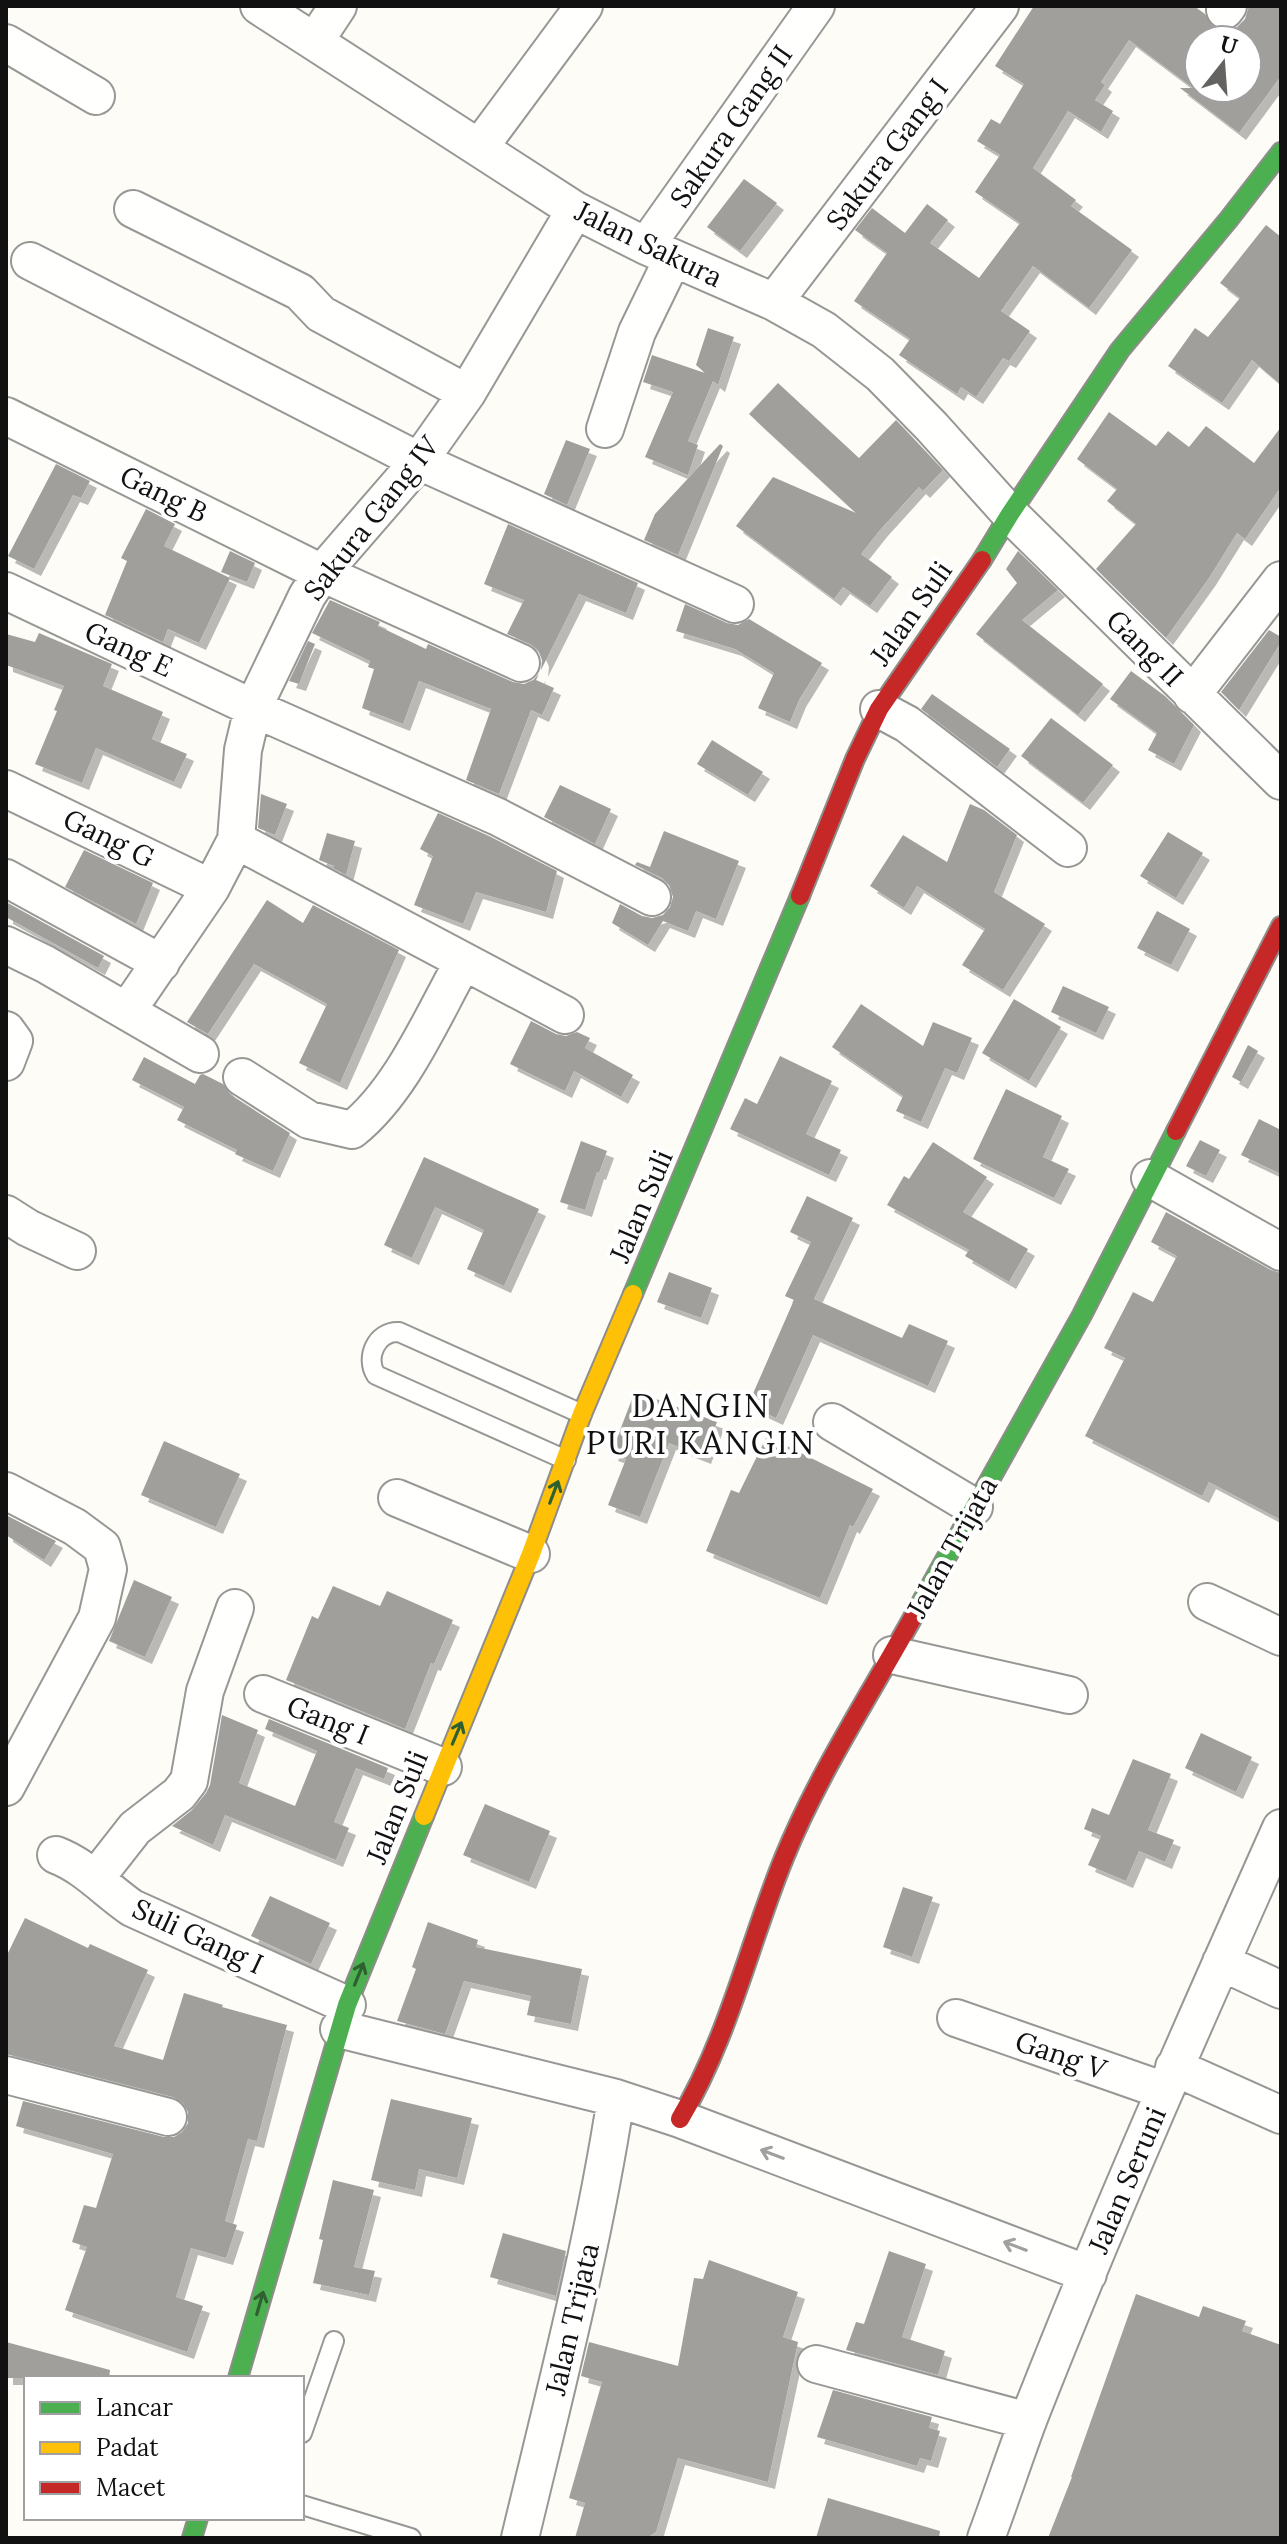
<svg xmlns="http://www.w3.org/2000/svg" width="1287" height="2544" viewBox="0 0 1287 2544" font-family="Lora,serif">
	<defs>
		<filter id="shadow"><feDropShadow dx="7" dy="7" stdDeviation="0" flood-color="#0004"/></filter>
	</defs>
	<rect width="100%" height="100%" fill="#fdfcf7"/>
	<path fill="#a19f9c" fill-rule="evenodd" filter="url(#shadow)" d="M1034 6H1194L1205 14 1213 27 1231 33 1245 19 1249 6H1281V76L1239 133 1180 88H1193L1129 40 1101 82 1105 85 1095 100 1113 111 1101 132 1068 111 1033 168 1076 200 1071 206 1132 250 1089 308 1033 266 1001 311 1030 331 1009 361 1003 358 976 397 961 387 957 394 899 355 910 339 854 301 887 253 855 230 872 208 905 233 927 204 948 220 930 243 979 278 1020 223 975 192 1000 155 977 141 991 119 1000 124 1024 84 995 66ZM1199 40H1247V88H1199Z
		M744 179 777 203 740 251 707 227Z
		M1266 225 1281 237V385L1252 360 1222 403 1168 366 1195 328 1208 337 1240 298 1220 283Z
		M708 328 734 337 718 385 713 381 688 441 698 445 688 475 645 457 673 392 643 382 652 355 705 373 696 365Z
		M778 383 859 458 896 420 943 470 923 491 919 487 880 530 861 554 892 577 870 606 843 587 834 599 736 526 773 477 856 513 749 414Z
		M1109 412 1156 446 1168 431 1189 447 1206 426 1254 463 1281 427V487L1245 539 1237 533 1209 578 1166 638 1096 569 1136 524 1107 501 1117 489 1077 459Z
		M566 440 590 449 567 505 544 494Z
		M720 444 723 446 678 555 644 540 655 514Z
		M56 464 90 481 81 498 73 495 34 569 8 556Z
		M146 509 175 524 164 546 230 578 199 643 168 629 163 642 105 615 127 561 121 558Z
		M508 524 638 583 626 613 579 594 541 670 542 660 538 650 530 644 507 634 524 600 484 584Z
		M230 551 255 563 247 582 221 572Z
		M1018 551 1058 590 1022 620 1103 684 1078 715 976 634 1017 583 1006 569Z
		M330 600 380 622 378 626 426 649 428 644 513 682 524 684 533 680 539 674 536 680 554 688 542 715 531 710 499 794 466 780 491 709 419 681 403 724 362 708 374 669 368 667 370 661 312 633Z
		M685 604 727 623 738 625 749 619 822 663 799 700 790 722 758 708 774 673 735 649 676 631Z
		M1269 630 1281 637V642L1239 710 1221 692Z
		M39 633 112 664 103 686 163 712 152 739 187 754 174 782 96 748 82 783 35 764 57 711 54 710 64 686 6 665V634L35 642Z
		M308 641 315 644 299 684 289 681Z
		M1131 671 1165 696 1194 725 1174 764 1148 750 1157 733 1110 699Z
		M932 694 1010 749 997 767 921 709Z
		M1051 718 1113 765 1083 803 1021 756Z
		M712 740 763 772 748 795 697 764Z
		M560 785 611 809 595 844 544 817Z
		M261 794 287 804 275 835 258 828Z
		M970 804 984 810 1017 835 994 892 1045 924 1003 990 962 965 985 929 917 886 904 908 870 886 903 835 947 862Z
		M438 813 489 836 557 871 546 912 476 892 463 924 414 905 433 856 420 849Z
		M664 831 739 861 716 919 696 911 688 931 663 921 648 945 612 923 620 904 642 916 652 918 663 915 670 907 673 897 669 885 662 878 635 865 637 862 650 867Z
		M1168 832 1203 853 1176 898 1140 876Z
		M327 833 355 841 346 875 333 868 334 866 319 860Z
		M84 850 153 883 136 924 65 887Z
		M267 900 303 923 313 905 399 950 340 1083 299 1063 327 1004 254 964 208 1034 187 1022Z
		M6 902 104 956 98 968 6 917Z
		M1157 911 1190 929 1171 965 1137 948Z
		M1063 986 1109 1007 1096 1033 1051 1012Z
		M1014 999 1061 1027 1029 1081 982 1053Z
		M861 1004 923 1046 933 1022 972 1038 957 1073 945 1068 921 1122 896 1111 903 1096 832 1047Z
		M531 1021 556 1034 566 1036 577 1032 590 1038 585 1048 633 1075 621 1097 574 1071 565 1091 510 1064Z
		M1248 1045 1258 1051 1241 1082 1232 1077Z
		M780 1056 832 1081 806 1134 841 1150 829 1175 730 1129 745 1098 757 1104Z
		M144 1057 195 1084 200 1075 203 1074 223 1084 231 1095 290 1133 273 1171 235 1154 237 1150 177 1120 184 1107 132 1080Z
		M1006 1089 1062 1116 1043 1157 1069 1169 1054 1198 973 1159Z
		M1259 1119 1281 1130V1174L1241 1155Z
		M1200 1140 1220 1150 1206 1176 1186 1166Z
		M581 1141 607 1151 599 1173 597 1172 585 1210 560 1202Z
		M933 1142 987 1177 963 1212 1028 1249 1009 1282 965 1256 969 1250 887 1205 904 1176 909 1179Z
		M424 1157 539 1209 504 1286 467 1269 484 1230 435 1207 412 1258 384 1245Z
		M807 1196 853 1218 814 1299 902 1338 909 1324 948 1341 928 1386 813 1335 776 1418 748 1405 794 1300 785 1296 811 1242 790 1232Z
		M1166 1212 1271 1270 1281 1273V1520L1209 1482 1202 1496 1085 1436 1125 1358 1104 1348 1133 1292 1153 1302 1177 1256 1151 1242Z
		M669 1272 712 1288 701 1318 657 1302Z
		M635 1391 717 1422 704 1457 669 1443 640 1517 608 1505 626 1459 611 1454Z
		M767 1436 873 1489 853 1527 850 1525 820 1598 706 1551 731 1490 739 1493Z
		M164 1441 240 1474 216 1527 141 1495Z
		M6 1515 56 1541 44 1560 6 1535Z
		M134 1580 172 1597 145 1657 109 1641Z
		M333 1586 380 1606 387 1591 453 1620 434 1664 431 1663 405 1729 286 1680 312 1616 318 1619Z
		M222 1715 258 1730 239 1783 295 1806 317 1751 265 1729 269 1719 388 1768 384 1779 356 1768 334 1822 349 1828 336 1860 225 1815 213 1845 172 1826 192 1810 206 1793 210 1785Z
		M1201 1733 1252 1757 1236 1792 1185 1768Z
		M1133 1759 1171 1774 1148 1830 1174 1840 1165 1862 1139 1851 1126 1881 1088 1865 1101 1836 1084 1829 1092 1808 1109 1815Z
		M485 1804 550 1831 529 1882 463 1855Z
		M903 1887 933 1897 912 1957 883 1947Z
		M270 1896 330 1923 311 1964 251 1936Z
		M25 1918 88 1948 90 1944 148 1970 114 2046 163 2060 184 1993 223 2005 222 2007 287 2025 257 2141 248 2139 225 2221 237 2225 226 2258 191 2248 176 2297 203 2306 187 2352 65 2310 87 2247 72 2242 84 2205 96 2208 113 2154 16 2126 23 2101 164 2137H174L182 2132 188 2123V2112L183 2103 173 2097 6 2054V1957Z
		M428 1922 478 1940 476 1947 582 1969 571 2024 527 2015 531 1996 464 1981 445 2034 397 2021 416 1969 412 1967Z
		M391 2099 472 2118 457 2178 419 2169 415 2190 371 2180Z
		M333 2180 374 2190 354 2267 375 2271 369 2295 313 2283 323 2240 319 2239Z
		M503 2233 566 2251 556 2296 490 2277Z
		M889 2251 926 2264 902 2337 945 2351 938 2375 846 2350 856 2322 864 2324Z
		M709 2260 798 2292 783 2337 798 2342 768 2482 678 2458 656 2532 647 2538H575L585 2503 569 2498 602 2382 581 2376 589 2342 678 2366 694 2278 703 2279Z
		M1136 2294 1199 2317 1203 2306 1246 2321 1242 2331 1281 2345V2538H1048L1072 2477H1071Z
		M6 2342 110 2370 109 2378H6Z
		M833 2390 932 2417 929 2428 940 2431 931 2461 920 2458 917 2466 817 2437Z
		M828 2498 940 2531 939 2538H816Z"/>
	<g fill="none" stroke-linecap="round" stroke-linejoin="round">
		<defs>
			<path id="lane" d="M566 1460 376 1375C365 1358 376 1331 399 1332L582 1414
				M302 2433 334 2341
				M302 2505 411 2538"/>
			<path id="street" d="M259 6 575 210 646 246 774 302 824 330 880 374 932 427 1010 514 1281 781
				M1225 10 1228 6
				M315 41 338 6
				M6 43 96 96
				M479 148 584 6
				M133 209 300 292 321 314 467 393
				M646 246 816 6
				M30 261 419 461 735 604
				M774 302 1000 6
				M6 416 322 573 521 663
				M605 429 637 332 673 258
				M6 591 253 708 498 817 652 897
				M1192 695 1281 580
				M879 709 907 724 1068 848
				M6 789 211 888
				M236 840 565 1015
				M6 878 161 963
				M6 945 45 964 200 1054
				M127 1011 211 888 236 840 243 750 253 708 307 596 322 573 419 461 467 393 575 210
				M6 1030 14 1041 6 1062
				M242 1077 309 1120 352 1130C402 1090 432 1017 463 962
				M1150 1178 1281 1252
				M6 1214 28 1228 77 1251
				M832 1422 974 1507
				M6 1491 75 1527 102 1547 108 1569 97 1618 6 1787
				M397 1498 531 1554
				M1207 1602 1281 1637
				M892 1655 1069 1695
				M263 1694 443 1767
				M56 1855C85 1866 106 1890 132 1908L347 2005
				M95 1879 135 1828 179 1794 189 1781 205 1691 235 1608
				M1221 1962 1281 1990
				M956 2018 1165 2091
				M339 2029 616 2098 680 2119 1088 2274
				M1174 2067 1281 2115
				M6 2075 168 2117
				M816 2364 1028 2421
				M520 2538C555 2392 593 2247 616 2098
				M986 2538C1001 2498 1014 2458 1029 2418 1107 2219 1194 2023 1281 1828"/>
			<path id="fast" d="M982 560 1010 514 1120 350 1229 219 1281 152
				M633 1294 800 896
				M917 1610 1082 1315 1176 1131
				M238 2378 347 2005 424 1816
				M192 2538 198 2518"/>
			<path id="slow" d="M424 1816 531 1554 582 1414 633 1294"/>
			<path id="jam" d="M800 896 855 759 879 709 982 560
				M1176 1131 1281 926
				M680 2119C728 2039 749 1944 784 1858 820 1770 872 1692 917 1610"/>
		</defs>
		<use href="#lane" stroke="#979795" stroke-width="22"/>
		<use href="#street" stroke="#979795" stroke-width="40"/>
		<use href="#fast" stroke="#8e8d8b" stroke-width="22"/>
		<use href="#slow" stroke="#8e8d8b" stroke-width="22"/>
		<use href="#jam" stroke="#8e8d8b" stroke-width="22"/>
		<use href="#lane" stroke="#fffffe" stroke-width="18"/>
		<use href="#street" stroke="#fffffe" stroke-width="36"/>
		<use href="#fast" stroke="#4caf50" stroke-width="18"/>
		<use href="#slow" stroke="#ffc107" stroke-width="18"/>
		<use href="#jam" stroke="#c62828" stroke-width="18"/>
	</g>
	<defs><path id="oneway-shaft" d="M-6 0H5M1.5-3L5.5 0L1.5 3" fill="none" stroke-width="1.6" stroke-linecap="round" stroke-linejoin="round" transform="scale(2)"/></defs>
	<g stroke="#2e6030">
		<use href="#oneway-shaft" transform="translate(554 1492) rotate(-69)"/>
		<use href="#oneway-shaft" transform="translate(457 1733) rotate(-67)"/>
		<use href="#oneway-shaft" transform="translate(359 1974) rotate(-68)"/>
		<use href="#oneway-shaft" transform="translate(260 2303) rotate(-74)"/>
	</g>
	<g stroke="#a0a09f">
		<use href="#oneway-shaft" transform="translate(772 2154) rotate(-159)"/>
		<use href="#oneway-shaft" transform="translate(1015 2246) rotate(-159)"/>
	</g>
	<g text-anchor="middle" stroke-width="8" stroke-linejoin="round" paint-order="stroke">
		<g font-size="28" fill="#111" stroke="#fff">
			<text transform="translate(731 126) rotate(-55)" y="10">Sakura Gang II</text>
			<text transform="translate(887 154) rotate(-53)" y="10">Sakura Gang I</text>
			<text transform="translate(649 244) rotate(26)" y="10">Jalan Sakura</text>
			<text transform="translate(164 494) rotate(26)" y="10">Gang B</text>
			<text transform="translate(371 518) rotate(-52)" y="10">Sakura Gang IV</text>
			<text transform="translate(911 613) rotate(-55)" y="10">Jalan Suli</text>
			<text transform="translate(1145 648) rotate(45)" y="10">Gang II</text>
			<text transform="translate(129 649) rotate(25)" y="10">Gang E</text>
			<text transform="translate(109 838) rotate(26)" y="10">Gang G</text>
			<text transform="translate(641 1206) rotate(-67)" y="10">Jalan Suli</text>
			<text transform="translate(952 1547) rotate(-61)" y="10">Jalan Trijata</text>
			<text transform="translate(328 1720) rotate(22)" y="10">Gang I</text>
			<text transform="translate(397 1807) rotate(-68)" y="10">Jalan Suli</text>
			<text transform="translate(198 1936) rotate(25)" y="10">Suli Gang I</text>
			<text transform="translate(1061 2055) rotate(19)" y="10">Gang V</text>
			<text transform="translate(1127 2180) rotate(-67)" y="10">Jalan Seruni</text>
			<text transform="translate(572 2319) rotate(-77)" y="10">Jalan Trijata</text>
		</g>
		<g font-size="32" letter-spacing="2" fill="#111" stroke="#fff">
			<text x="701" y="1417">DANGIN<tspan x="701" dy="37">PURI KANGIN</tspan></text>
		</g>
	</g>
	<rect width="1287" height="2544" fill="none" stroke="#111111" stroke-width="16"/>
	<rect x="24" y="2376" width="280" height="144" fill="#ffffff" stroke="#a0a0a0" stroke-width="2"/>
	<rect x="40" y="2402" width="40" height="12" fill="#4caf50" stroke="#a0a0a0" stroke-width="2"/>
	<text x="96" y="2416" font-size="24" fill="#111111">Lancar</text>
	<rect x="40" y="2442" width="40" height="12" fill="#ffc107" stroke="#a0a0a0" stroke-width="2"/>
	<text x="96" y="2456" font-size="24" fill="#111111">Padat</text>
	<rect x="40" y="2482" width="40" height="12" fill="#c62828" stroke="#a0a0a0" stroke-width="2"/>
	<text x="96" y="2496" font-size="24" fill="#111111">Macet</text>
	<g transform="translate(1223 64) rotate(17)"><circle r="38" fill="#ffffff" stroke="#a0a0a0" stroke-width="2"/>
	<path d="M0-6L14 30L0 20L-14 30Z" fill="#646362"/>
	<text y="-12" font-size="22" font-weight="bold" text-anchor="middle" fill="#111111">U</text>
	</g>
</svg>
